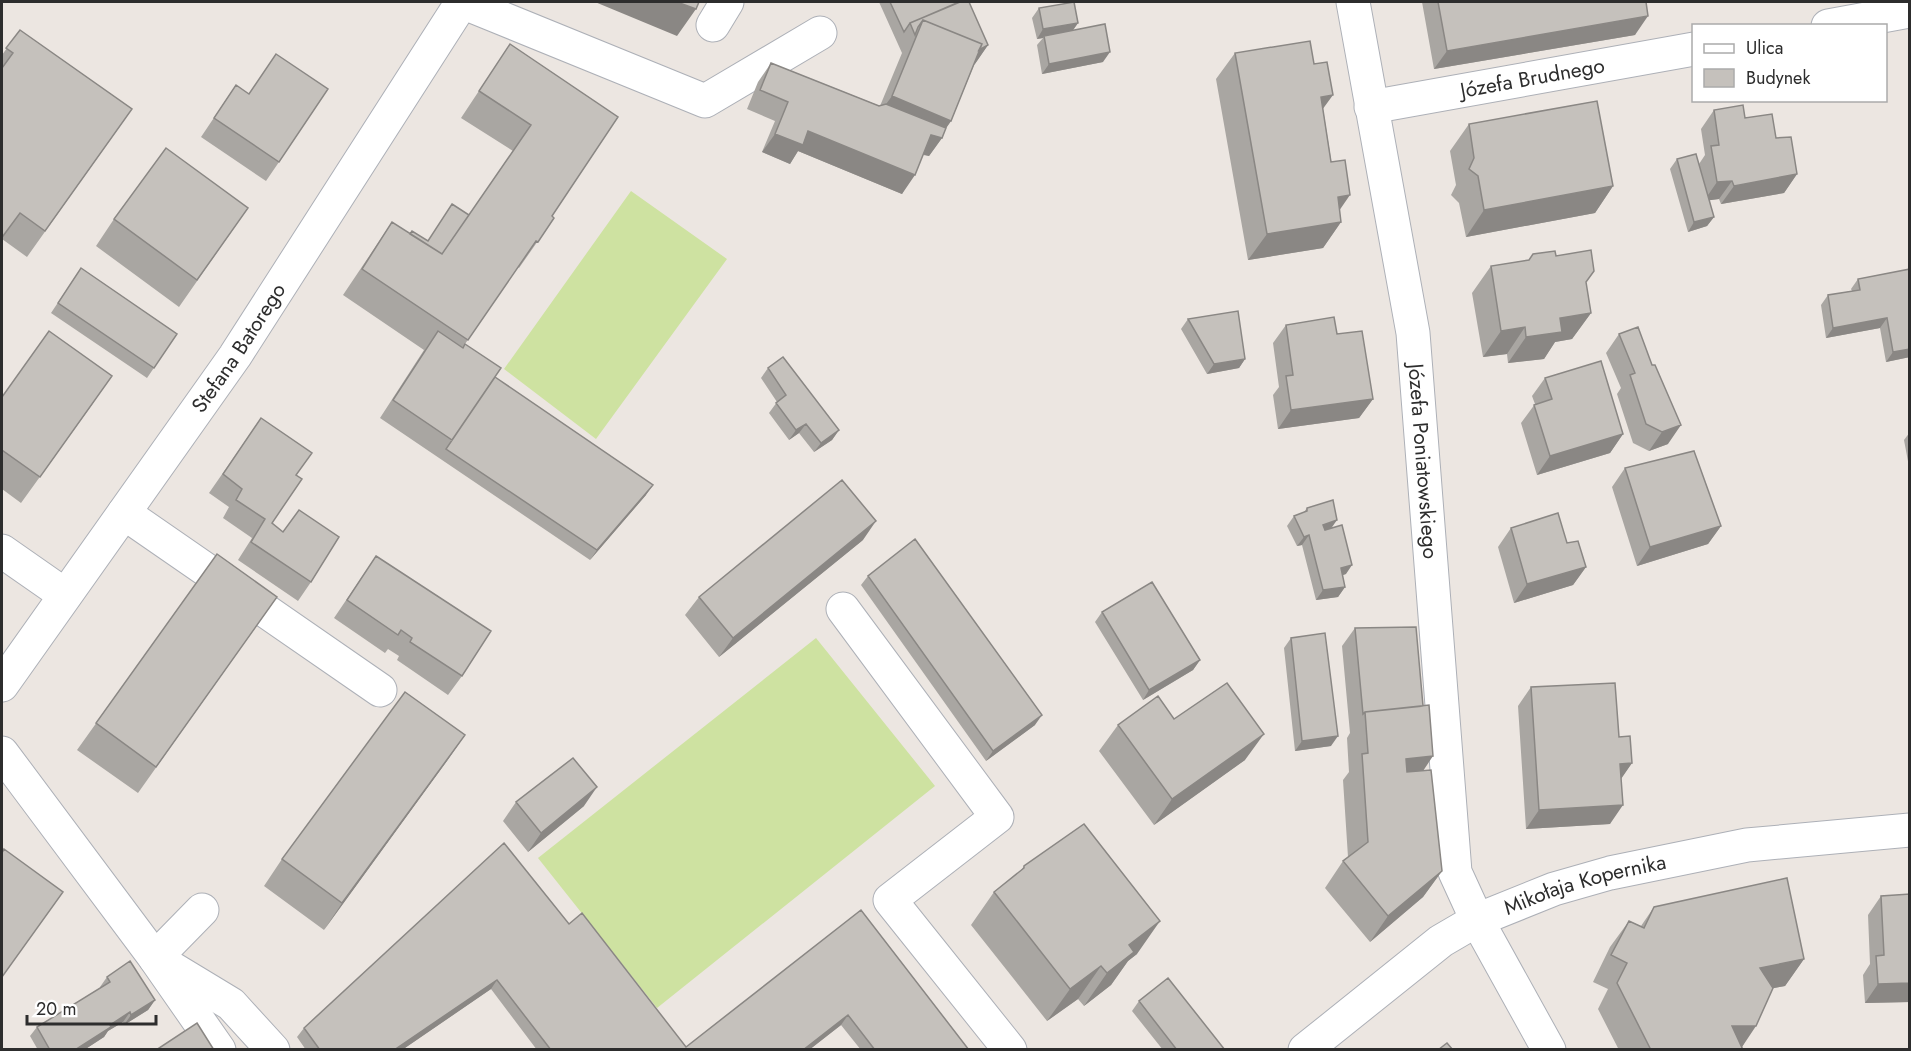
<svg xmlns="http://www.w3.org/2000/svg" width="1911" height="1051" viewBox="0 0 1911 1051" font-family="Jost,sans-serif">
	<rect width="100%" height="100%" fill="#ece6e1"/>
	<path fill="#cee2a1" d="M631 191 727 259 596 439 504 369Z
		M816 638 935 786 657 1008 538 858Z"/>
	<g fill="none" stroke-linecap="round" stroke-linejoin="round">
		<defs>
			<g id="minor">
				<path d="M462 2 705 101 820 33"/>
				<path id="s1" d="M1353 2 1413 333 1455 872 1477 920 1549 1050"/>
				<path d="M713 25 727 2"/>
				<path d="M1828 26 1910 11"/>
				<path id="s2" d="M1371 107 1694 49"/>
				<path d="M124 513 380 690"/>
				<path d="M2 551 65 595"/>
				<path d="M843 609 997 817 890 900 1010 1050"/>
				<path id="s3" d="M2 685 235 356 462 2"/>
				<path d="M2 753 155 958 219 1050"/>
				<path d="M202 910 155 958 231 1004 273 1050"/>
				<path id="s4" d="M1305 1050 1441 941 1477 920 1554 889 1610 873 1747 845 1910 830"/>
			</g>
		</defs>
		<use href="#minor" stroke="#adb0b7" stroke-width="35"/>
		<use href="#minor" stroke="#fff" stroke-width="33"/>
	</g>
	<path fill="#a9a6a2" d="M879 2H958L988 45 974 65 951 121 946 128 942 138 929 156 923 155 902 194 798 151 790 164 762 152 775 121 747 109 758 82 771 63 880 106 902 53Z
		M1422 2H1646L1635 35 1434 69Z
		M1039 8 1078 23 1073 30 1103 62 1042 74 1037 45 1043 38 1037 39 1032 18Z
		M20 30 132 109 27 257 2 239V55Z
		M510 44 618 117 552 216 554 218 519 268 518 267 465 344 495 377 646 495 590 560 380 418 424 350 343 295 392 222 410 234 427 241 469 215 513 151 461 118Z
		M1235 53 1314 64 1323 109 1341 222 1323 248 1248 260 1216 79Z
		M236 85 279 162 266 181 201 137Z
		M1714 110 1745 118 1776 138 1797 174 1784 193 1721 204 1719 199 1709 200 1714 217 1707 226 1688 232 1670 169 1677 159 1699 164 1705 155 1701 129Z
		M1469 124 1613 186 1595 213 1466 237 1459 203 1451 195 1456 185 1450 151Z
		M248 208 179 307 96 246 114 219Z
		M1556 256 1586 282 1591 313 1572 339 1555 342 1544 359 1508 363 1507 354 1483 357 1472 293 1491 266Z
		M81 268 177 334 147 378 51 313Z
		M1910 269V357L1886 362 1880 328 1826 338 1821 305 1828 295 1852 291 1851 289 1858 279Z
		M1188 319 1245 359 1239 368 1207 374 1181 329Z
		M1286 325 1337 334 1373 399 1359 418 1278 429 1273 395 1279 387 1273 343Z
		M1619 334 1668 444 1649 451 1633 443 1617 394 1621 388 1606 353Z
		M768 368 839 430 832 440 814 452 799 433 789 440 769 413 777 402 761 378Z
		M1545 378 1623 434 1610 453 1537 475 1521 423 1535 404 1532 396Z
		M2 397 94 402 21 503 2 489Z
		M261 418 296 475 272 523 311 582 298 601 238 560 252 538 223 518 229 507 209 493Z
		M1910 432V472L1904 440Z
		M1625 468 1721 526 1708 544 1637 566 1612 487Z
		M1307 508 1332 528 1346 574 1342 575 1345 587 1338 597 1316 600 1302 545 1297 546 1287 526 1294 516 1304 512Z
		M1511 528 1567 543 1586 567 1573 585 1514 603 1498 547Z
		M863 540 719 657 685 615 699 597Z
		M217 554 277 597 138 793 77 750Z
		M376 556 462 676 448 695 397 660 399 656 388 649 385 653 334 618Z
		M868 576 1035 725 986 761 861 585Z
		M1102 612 1200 660 1193 670 1143 700 1095 622Z
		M1355 628 1423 770 1442 871 1423 897 1370 942 1325 888 1343 861 1348 857 1343 780 1349 772 1347 738 1350 733 1342 646Z
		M1291 638 1331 746 1295 751 1284 648Z
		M1531 687 1632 763 1621 778 1610 824 1526 829 1518 706Z
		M1174 719 1245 760 1154 825 1099 751 1118 725Z
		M465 735 324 930 264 886 282 859Z
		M516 802 584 806 528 852 503 821Z
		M1024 866 1137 954 1128 961 1111 985 1084 1006 1078 999 1047 1021 971 925 994 892 1019 873Z
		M1910 894V1002L1865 1003 1863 975 1870 964 1868 915 1881 896Z
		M1654 907 1804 959 1785 986 1773 988 1742 1047 1743 1050H1619L1598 1009 1608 989 1593 982 1610 947 1629 921 1641 926Z
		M861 910 969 1050H861L841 1025 809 1050H537L491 989 402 1050H306L297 1037 304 1028 569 924 686 1047Z
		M107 977 155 1000 148 1010 124 1025 123 1022 108 1031 104 1037 84 1050H38L30 1036 37 1027 101 988 100 987Z
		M1139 1001 1225 1050H1163L1132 1011Z"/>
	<path fill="#8a8784" d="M595 2H677L696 9 677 36Z
		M1648 16 1635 35 1434 69 1447 51Z
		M1078 23 1071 33 1044 36 1043 38 1037 39 1043 29Z
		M921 24 988 45 975 64 963 70Z
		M1110 52 1103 62 1042 74 1049 64Z
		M1333 95 1314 121 1321 97Z
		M892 96 951 121 940 137 942 138 929 156 918 153 873 122Z
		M808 131 915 175 902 194 798 151 790 164 762 152 775 134Z
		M1797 174 1784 193 1721 204 1734 186Z
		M1732 181 1719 199 1704 201 1717 182Z
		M1613 186 1595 213 1466 237 1484 210Z
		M1350 195 1332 221 1338 197Z
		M1714 217 1707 226 1688 232 1694 222Z
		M1341 222 1323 248 1248 260 1267 234Z
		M1591 313 1572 339 1555 342 1544 359 1508 363 1526 337 1560 318Z
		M1887 318 1880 328 1826 338 1833 328Z
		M1525 327 1507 354 1483 357 1501 331Z
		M1910 349V357L1886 362 1893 352Z
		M1245 359 1239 368 1207 374 1214 364Z
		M1373 399 1359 418 1278 429 1291 410Z
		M806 424 799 433 789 440 796 430Z
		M1681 425 1668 444 1649 451 1662 432Z
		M839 430 832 440 814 452 821 443Z
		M1623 434 1610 453 1537 475 1550 456Z
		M653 485 646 495 590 560 597 550Z
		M1337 520 1330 530 1316 535 1323 525Z
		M876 521 863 540 719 657 733 638Z
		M1721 526 1708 544 1637 566 1650 547Z
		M1309 535 1302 545 1297 546 1304 537Z
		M1352 565 1346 574 1334 578 1341 568Z
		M1586 567 1573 585 1514 603 1527 584Z
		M1345 587 1338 597 1316 600 1323 590Z
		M1200 660 1193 670 1143 700 1149 690Z
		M1042 715 1035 725 986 761 993 751Z
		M1264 734 1245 760 1154 825 1172 799Z
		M465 735 447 761 324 930 342 903Z
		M1338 736 1331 746 1295 751 1302 741Z
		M1433 756 1415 783 1387 785 1406 759Z
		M1632 763 1619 782 1620 764Z
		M597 787 584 806 528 852 541 833Z
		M1623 805 1610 824 1526 829 1539 810Z
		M1442 871 1423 897 1370 942 1388 916Z
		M1160 921 1137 954 1128 961 1111 985 1084 1006 1107 973 1129 945Z
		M1804 959 1785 986 1741 994 1760 968Z
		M1101 966 1078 999 1047 1021 1070 989Z
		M497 980 491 989 402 1050H394Z
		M1910 983V1002L1865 1003 1878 984Z
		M155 1000 148 1010 124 1025 131 1015Z
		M130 1012 123 1022 108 1031 104 1037 84 1050H75L110 1025Z
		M848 1015 841 1025 809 1050H803Z
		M1732 1026H1756L1740 1050Z"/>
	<path fill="#c5c1bc" stroke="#8a8784" stroke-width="1.5" d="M677 2H699L696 9Z
		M890 2H959L910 23 904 32Z
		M960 2H969L988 45 979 50 982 44 923 20 918 27 915 35 910 23Z
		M1074 2 1078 23 1043 29 1039 8Z
		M1438 2H1646L1648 16 1447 51Z
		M923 20 982 44 951 121 892 96Z
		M1105 24 1110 52 1049 64 1044 36Z
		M20 30 132 109 45 231 20 213 3 236 2 235V68L13 53 6 48Z
		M1310 41 1314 64 1327 62 1333 95 1321 97 1331 162 1345 160 1350 195 1338 197 1341 222 1267 234 1235 53Z
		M510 44 618 117 552 216 554 218 538 242 536 241 468 340 362 269 392 222 442 254 531 125 479 91Z
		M276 54 328 89 279 162 214 118 236 85 249 94Z
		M771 63 879 106 886 104 946 128 942 138 931 135 915 175 808 131 803 145 775 134 788 102 760 90Z
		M1597 101 1613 186 1484 210 1478 176 1469 169 1474 158 1469 124Z
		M1743 105 1745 118 1772 114 1776 138 1791 137 1797 174 1734 186 1732 181 1717 182 1711 146 1719 145 1714 110Z
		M166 148 248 208 197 280 114 219Z
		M1696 154 1714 217 1694 222 1677 159Z
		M452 204 469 215 442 254 410 234 412 231 428 241Z
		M1591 250 1594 271 1586 282 1591 313 1560 318 1562 332 1526 337 1525 327 1501 331 1491 266 1529 260 1533 254 1555 251 1556 256Z
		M81 268 177 334 154 368 58 303Z
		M1910 269V349L1893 352 1887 318 1833 328 1828 295 1860 290 1858 279Z
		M1238 311 1245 359 1214 364 1188 319Z
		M1334 317 1337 334 1362 331 1373 399 1291 410 1286 376 1293 375 1286 325Z
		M1638 327 1652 365H1655L1681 425 1662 432 1646 424 1630 375 1635 373 1619 334Z
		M49 331 112 376 40 477 2 450V397Z
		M438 331 463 348 465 344 501 368 452 440 393 400Z
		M783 357 839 430 821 443 806 424 796 430 776 403 786 395 768 368Z
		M1601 361 1623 434 1550 456 1534 405 1552 399 1545 378Z
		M495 377 653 485 597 550 446 449Z
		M261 418 312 453 296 475 302 479 272 523 283 532 299 510 339 537 311 582 251 542 265 519 236 500 242 489 223 474Z
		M1694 451 1721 526 1650 547 1625 468Z
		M842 480 876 521 733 638 699 597Z
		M1333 500 1337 520 1323 525 1325 530 1342 525 1352 565 1341 568 1345 587 1323 590 1309 535 1304 537 1294 516 1307 511V508Z
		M1558 513 1567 543 1578 541 1586 567 1527 584 1511 528Z
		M915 539 1042 715 993 751 868 576Z
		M217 554 277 597 156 767 96 723Z
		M376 556 491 631 462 676 410 642 412 638 401 630 398 635 347 600Z
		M1152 582 1200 660 1149 690 1102 612Z
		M1416 627 1423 706 1365 712 1363 714 1355 628Z
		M1325 633 1338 736 1302 741 1291 638Z
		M1227 683 1264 734 1172 799 1118 725 1158 696 1174 719Z
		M1615 683 1619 737 1630 736 1632 763 1620 764 1623 805 1539 810 1531 687Z
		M405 692 465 735 342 903 282 859Z
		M1429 705 1433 756 1406 759 1407 772 1431 770 1442 871 1388 916 1343 861 1368 842 1362 754 1368 753 1365 712Z
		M573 758 597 787 541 833 516 802Z
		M1084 824 1160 921 1129 945 1134 952 1107 973 1101 966 1070 989 994 892 1024 868V866Z
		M504 843 569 924 582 913 686 1047 861 910 969 1050H875L848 1015 803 1050H551L497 980 394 1050H320L304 1028Z
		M4 849 63 892 2 977V853Z
		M1787 878 1804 959 1760 968 1773 988 1756 1026H1732L1743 1050H1651L1617 983 1627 963 1611 955 1629 921 1644 928 1654 907Z
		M1910 894V983L1878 984 1876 956 1884 955 1881 896Z
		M130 961 155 1000 131 1015 130 1012 110 1025 111 1027 75 1050H50L37 1027 110 982 107 977Z
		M1168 978 1225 1050H1177L1139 1001Z
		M197 1023 214 1050H156Z
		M1447 1043 1453 1050H1438Z"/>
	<g text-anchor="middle" stroke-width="6" stroke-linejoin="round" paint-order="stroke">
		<g font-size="21" fill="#2d2d2d" stroke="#fff">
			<text dy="7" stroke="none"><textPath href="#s2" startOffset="164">Józefa Brudnego</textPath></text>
			<text dy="7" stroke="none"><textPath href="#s3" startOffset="412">Stefana Batorego</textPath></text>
			<text dy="7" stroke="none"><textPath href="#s1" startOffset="465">Józefa Poniatowskiego</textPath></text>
			<text dy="7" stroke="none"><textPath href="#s4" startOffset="330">Mikołaja Kopernika</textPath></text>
		</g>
	</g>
	<rect width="1911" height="1051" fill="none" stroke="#2d2d2d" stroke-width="6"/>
	<rect x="1692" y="24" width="195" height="78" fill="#ffffff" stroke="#ababab" stroke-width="1.5"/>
	<rect x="1704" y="44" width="30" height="9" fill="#ffffff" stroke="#ababab" stroke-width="1.5"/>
	<text x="1746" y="54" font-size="18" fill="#2d2d2d">Ulica</text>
	<rect x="1704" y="69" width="30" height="18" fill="#c5c1bc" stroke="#ababab" stroke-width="1.5"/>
	<text x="1746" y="84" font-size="18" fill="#2d2d2d">Budynek</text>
	<path d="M27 1015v9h129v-9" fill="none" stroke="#2d2d2d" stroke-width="3"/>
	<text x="36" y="1015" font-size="18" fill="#2d2d2d" stroke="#ffffff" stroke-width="4.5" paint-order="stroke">20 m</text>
</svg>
